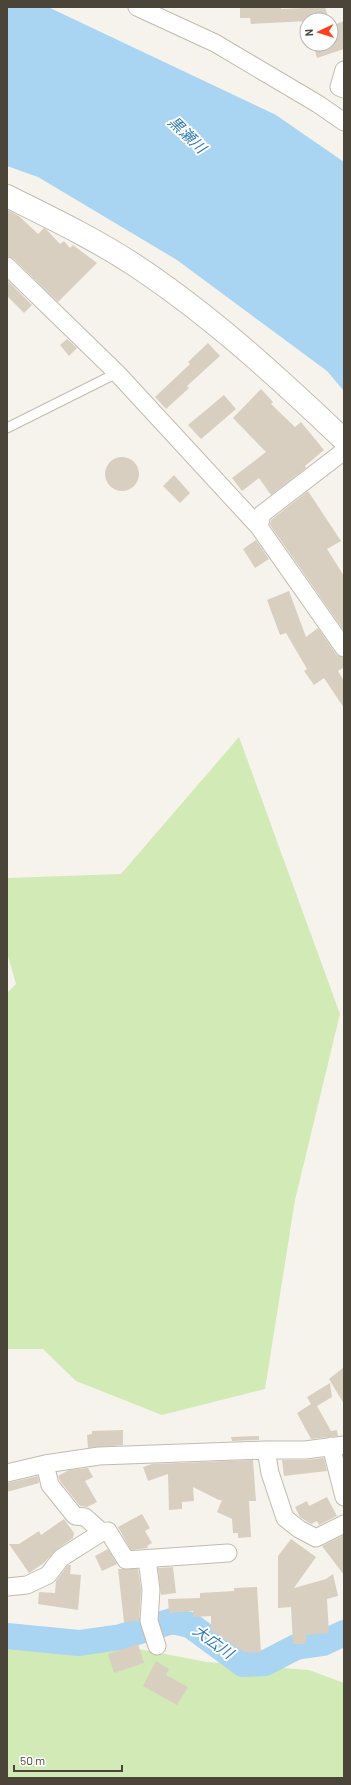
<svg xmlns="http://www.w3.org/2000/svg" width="351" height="1785" viewBox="0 0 351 1785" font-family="Barlow,'Noto Sans JP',sans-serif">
	<rect width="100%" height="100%" fill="#f6f3ec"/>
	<path fill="#d2eab5" d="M239 737 340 1014 295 1200 265 1389 162 1415 76 1381 43 1349H7V993L16 984 7 953V878L121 874Z
		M7 1628H29L207 1662 309 1670 344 1683V1778H7Z"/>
	<path fill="#a9d4f2" d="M7 7H48L276 115 344 162V391L327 371 177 260 38 177 7 166Z"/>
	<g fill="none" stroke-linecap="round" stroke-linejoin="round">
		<path stroke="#a9d4f2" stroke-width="26" d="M7 1636 79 1643 121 1637 172 1621 190 1625 243 1664 265 1663 296 1647 323 1643 344 1633"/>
	</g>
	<path fill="#d8cfc1" d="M240 7H281V9L325 7 329 20 251 24 250 18H240Z
		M344 21V49L317 58 313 44H331V26Z
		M7 210 19 216 38 234 44 228 46 229 60 244 64 241 70 248 73 245 97 263 58 302 14 259 7 256Z
		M7 280 32 305 24 313 7 296Z
		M67 339 77 348 69 356 60 345Z
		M208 343 220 356 187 386 189 388 166 409 155 397 190 364 188 362Z
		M261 389 273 402 271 404 295 427 301 422 324 450 305 466 306 468 271 495 259 478 242 491 232 478 266 452 233 418Z
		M224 395 236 409 201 439 188 425Z
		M105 474a17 17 0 1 1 34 0a17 17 0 1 1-34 0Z
		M174 475 190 493 180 503 163 486Z
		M308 491 341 541 327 549 344 576V631L270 525 271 520Z
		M256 540 269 559 255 568 243 549Z
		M289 591 306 637 318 628 336 654 344 658V667L338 671 344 681V708L324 678 314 685 304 671 307 669 286 633 280 635 267 600Z
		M344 1367V1404L329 1379Z
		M330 1383 332 1397 317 1406 331 1431 337 1430 338 1436 311 1439 297 1413 311 1404 307 1397Z
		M123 1430V1445L88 1448 87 1435 92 1434V1431Z
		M259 1436V1440L232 1441 231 1437Z
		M324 1458 327 1471 284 1476 282 1460H305Z
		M253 1460 256 1501H249L251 1537 238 1538V1533H233L232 1519 217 1512 222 1500H219L193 1487 194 1501 182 1502V1509L169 1510 168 1474 148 1481 143 1467 152 1464Z
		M88 1468 93 1477 85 1481 97 1502 87 1507 80 1506 60 1481 58 1476 69 1470Z
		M38 1476 39 1483 7 1492V1483Z
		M327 1497 337 1516 319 1525 317 1521 311 1524 300 1517 295 1507 307 1501 309 1506Z
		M142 1514 150 1528 145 1531 152 1543 147 1546 148 1548 131 1550 118 1527Z
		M64 1519 74 1533 73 1538 56 1550 44 1563 29 1573 9 1544H19L39 1531 41 1535Z
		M344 1535V1575L322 1546Z
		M291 1539 316 1557 294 1588 326 1579 333 1574 338 1596 327 1599 329 1633 306 1635V1644H293L291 1607 278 1608V1556Z
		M108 1549 117 1564 102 1571 95 1556Z
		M68 1565H71L70 1574 81 1575 78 1610 38 1604 39 1592 55 1593 56 1581Z
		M173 1567 176 1593 161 1595 158 1568Z
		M118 1569H138L141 1590 139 1621 124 1622Z
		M257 1587 261 1653 244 1652 211 1630V1616L193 1617V1611L169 1613 168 1599 200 1598V1593L234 1591V1588Z
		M138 1644 144 1663 114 1673 108 1654Z
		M156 1661 169 1669 166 1675 188 1687 177 1705 143 1686Z"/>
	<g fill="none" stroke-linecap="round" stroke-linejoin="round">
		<defs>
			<path id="service" d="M7 428 117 373"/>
			<path id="minor" d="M137 7 215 43 318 104 344 122
				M344 70 339 87 344 89
				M7 266 117 373 259 527
				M344 451 262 514 259 527 344 648
				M331 1446 344 1497
				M266 1450 270 1473 285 1518 299 1529 316 1538 344 1524
				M45 1464 50 1485 75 1516 85 1517 102 1532
				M7 1473 45 1464 99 1456 266 1450H305L344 1445
				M147 1559 151 1590 149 1621 157 1646
				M7 1587 27 1585 48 1575 61 1558 102 1532 108 1531 126 1560 228 1553"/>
			<path id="tertiary" d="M7 196C49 217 93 238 133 264 209 314 278 377 344 440"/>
		</defs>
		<use href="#service" stroke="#c2bbae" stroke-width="11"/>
		<use href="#minor" stroke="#c2bbae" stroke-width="19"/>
		<use href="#tertiary" stroke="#c2bbae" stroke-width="24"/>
		<use href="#service" stroke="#fff" stroke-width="9"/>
		<use href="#minor" stroke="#fff" stroke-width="17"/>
		<use href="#tertiary" stroke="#fff" stroke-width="22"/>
	</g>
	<g text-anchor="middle" stroke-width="4" stroke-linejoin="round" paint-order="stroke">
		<g font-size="15" font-style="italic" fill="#2e7ab2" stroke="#fff">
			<text transform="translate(187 135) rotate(44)" y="5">黒瀬川</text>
			<text transform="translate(213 1642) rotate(36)" y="5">大広川</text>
		</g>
	</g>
	<rect width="351" height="1785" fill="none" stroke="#4b4439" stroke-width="16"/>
	<g transform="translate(319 32) rotate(266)"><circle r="19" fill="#ffffff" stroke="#b7b4b0"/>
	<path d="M0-3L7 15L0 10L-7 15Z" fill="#fc3f1d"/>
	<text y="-6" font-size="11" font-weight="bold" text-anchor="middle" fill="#4b4439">N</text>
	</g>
	<path d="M14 1765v6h108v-6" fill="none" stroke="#4b4439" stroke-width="2"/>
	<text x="20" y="1765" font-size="12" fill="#4b4439" stroke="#ffffff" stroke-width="3" paint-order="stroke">50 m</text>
</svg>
